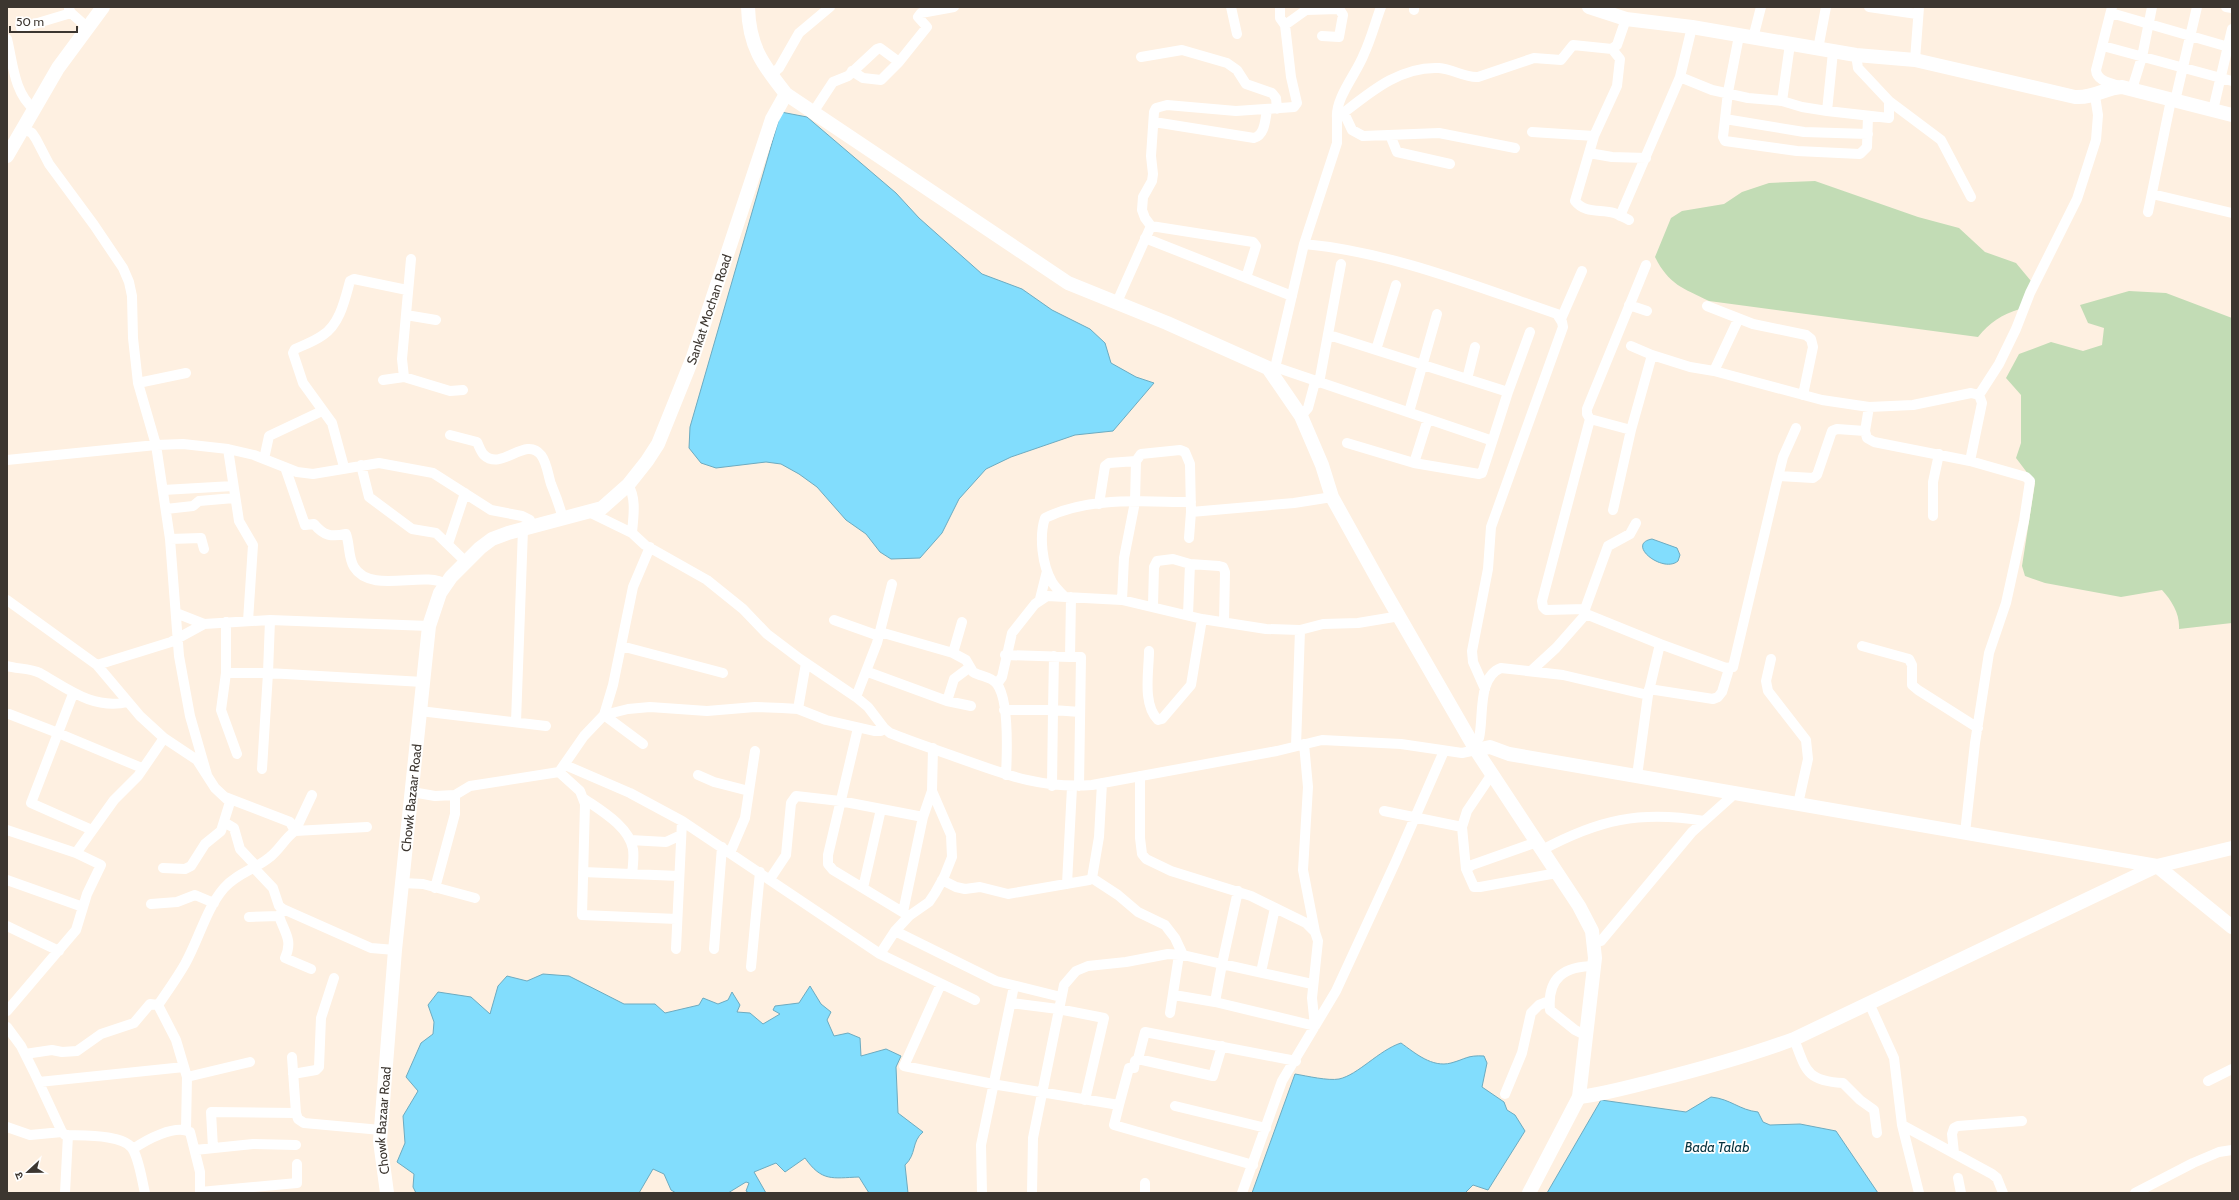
<svg xmlns="http://www.w3.org/2000/svg" width="2239" height="1200" viewBox="0 0 2239 1200" font-family="Cabin,'Noto Sans Devanagari',sans-serif">
	<rect width="100%" height="100%" fill="#fef0e1"/>
	<path fill="#c2dcb5" d="M1815 181 1918 217 1959 228 1985 252 2016 263 2031 281 2020 309C2001 315 1990 322 1978 337L1709 301C1683 288 1669 285 1655 257L1671 218 1682 211 1724 204 1742 192 1769 183Z
		M2129 291 2166 293 2232 318V623L2179 629C2180 614 2172 601 2162 590L2121 597 2045 583 2025 576 2022 566 2035 483 2016 458 2021 443V395L2006 378 2019 354 2051 342 2083 351 2102 345 2104 328 2088 323 2080 305Z"/>
	<path fill="#82ddfd" stroke="#6dabc0" d="M781 112 807 117 896 193 919 218 982 274 1022 289 1052 310 1090 329 1105 343 1111 363 1136 377 1154 383 1113 431 1075 435 1011 457 986 469 959 499 942 533 920 558 891 559 880 552 866 534 846 520 817 487 799 474 781 464 766 462 716 468 701 463 689 448 690 427Z
		M1652 539 1677 548 1680 555 1678 561C1663 574 1625 544 1652 539Z
		M543 974 569 976 624 1004H655L665 1013 699 1005 703 998 718 1004 728 1000 732 992 740 1005 737 1012 750 1013 763 1024 780 1014 773 1010 775 1006 799 1003 810 986 821 1004 831 1012 827 1020 834 1036 848 1033 860 1038 861 1056 886 1049 901 1056 896 1067 898 1113 923 1132C911 1142 917 1154 905 1165L908 1193H869L859 1177C832 1178 822 1182 805 1158L785 1172 776 1163 754 1172 766 1193H749L746 1191 749 1183 746 1182 728 1193H676L671 1190 664 1174 653 1169 639 1193H416L413 1187 414 1174 397 1162 405 1143 403 1116 418 1091 406 1077 421 1043 433 1034 434 1022 428 1005 438 992 471 997 490 1014 498 986 507 976 527 981Z
		M1401 1043C1415 1053 1432 1068 1451 1063 1466 1059 1467 1055 1484 1056L1487 1063 1482 1087 1504 1102 1507 1110 1515 1115 1525 1131 1488 1190 1473 1185 1465 1193H1252L1295 1074C1307 1076 1328 1081 1339 1079 1358 1075 1379 1050 1401 1043Z
		M1711 1097C1731 1099 1739 1110 1758 1112L1763 1122 1770 1125 1800 1124 1836 1131 1878 1193H1547L1601 1100 1686 1112Z"/>
	<g fill="none" stroke-linecap="round" stroke-linejoin="round">
		<path stroke="#fff" stroke-width="10" d="M1231 7 1237 34
			M1280 7V18L1285 25 1306 10 1338 9
			M1869 7 1917 14
			M2112 7 2096 70C2097 82 2112 83 2122 87
			M2226 7 2232 8
			M69 9 71 13 88 28
			M1414 10V7
			M2111 13 2232 48
			M21 28 71 13
			M1322 36 1339 37 1343 15 1338 7
			M1739 36 1728 92 1723 137 1725 141 1797 151 1860 154 1867 147 1868 116
			M1753 38 1761 7
			M7 39C13 63 14 93 34 109
			M2103 46 2232 81
			M1818 49 1826 7
			M1856 55 1858 68 1889 101 1941 140 1971 197
			M1141 57 1182 50 1227 63 1237 70 1246 84 1272 93 1276 98 1277 109
			M1915 60 1919 7
			M852 71 863 78 881 80 899 62
			M771 75 779 68 799 33 830 7
			M1680 77 1712 90 1748 98 1782 101 1802 107 1827 111 1889 118V101
			M2132 89 2142 57 2152 7
			M1782 101 1790 44
			M2175 101 2197 7
			M2213 110 2232 29
			M814 111 833 82 848 76 877 49 880 48 899 62 927 27 918 17 921 13 954 7
			M1827 111 1833 52
			M1344 113 1352 130 1363 136 1439 133 1515 148
			M1337 118C1335 98 1357 73 1364 54 1371 39 1375 23 1381 7
			M1725 119 1804 132 1868 134
			M1154 122 1254 138C1265 135 1265 120 1267 110
			M22 128 32 133 36 139 49 164 94 225 123 268 129 282 132 296 133 338 138 383 156 445 170 539 179 656 190 716 207 775
			M1532 132 1594 136 1617 86 1620 59 1612 49
			M1390 135 1397 152 1450 164
			M1594 136 1575 201C1585 214 1601 209 1614 213 1620 215 1625 218 1629 220
			M1589 153 1612 157 1646 158
			M2152 194 2232 213
			M2148 212 2171 100
			M1620 216 1680 77 1692 27
			M1151 226 1145 218 1142 210 1143 197 1152 181 1153 174 1151 156 1154 112 1156 108 1167 105 1236 111 1294 107 1297 103 1291 77 1285 25
			M1145 238 1292 296
			M1304 244C1391 252 1475 286 1557 314L1562 322 1563 327 1491 527 1488 569 1472 651 1473 662 1485 689
			M411 259 402 359 404 377 450 391 463 390
			M1117 302 1151 226 1253 242 1256 246 1246 278
			M1629 305 1647 311
			M1707 306 1753 324 1806 335 1811 339 1813 347 1803 395
			M406 315 436 320
			M1561 319 1582 271
			M1329 335 1508 392
			M1631 346 1652 355 1690 367 1714 371 1822 400 1869 407 1913 405 1971 393 1979 395 1982 403 1970 461
			M1376 350 1396 285
			M1269 368 1281 369 1490 440 1493 439 1508 392 1530 332
			M1275 368 1304 244 1337 143V118C1367 95 1398 66 1439 68 1453 69 1465 78 1478 77L1534 58 1561 60 1573 45 1612 49 1617 45 1626 19
			M1714 371 1738 320
			M1467 379 1475 347
			M383 380 404 377
			M138 383 186 373
			M1319 383 1341 264
			M1979 395 1999 364 2016 329 2030 293 2077 199 2096 140 2098 115 2095 96
			M1869 407 1865 431 1867 438 1874 442 1970 461 2026 477 2030 481 2024 521 2006 603 1989 653 1975 743 1965 833
			M1409 412 1437 314
			M1301 416 1308 408 1315 382
			M1590 419 1587 414V409L1646 265
			M1631 430 1652 355
			M450 435 477 442C479 446 481 452 484 455 502 472 525 435 541 455 547 463 548 475 551 484 556 496 560 507 563 519
			M1347 443 1414 463 1479 474 1482 473 1493 439
			M228 449 239 521 253 545 248 621
			M264 459 269 436 322 411
			M7 460 156 445 183 444 228 449 254 455 297 472 313 474 379 463 433 473 491 510 522 516 530 520 532 526
			M1414 463 1428 419
			M361 465 369 497 412 529 436 533 466 562
			M285 467 305 525 314 524C324 536 331 537 346 534 350 545 348 557 354 567 371 595 424 570 446 584
			M344 467 332 423 303 383 293 353 295 349C304 345 315 341 323 335 340 324 345 299 350 281L354 279 407 290
			M1779 476 1813 478 1817 475 1832 431 1837 429 1865 431
			M628 485C637 498 633 519 632 533L645 545 707 580 743 609 767 634 800 659 856 697 868 707 884 728 890 733C912 742 934 749 956 757 1004 774 1040 789 1092 785L1277 751 1322 740 1401 744 1462 753 1476 750
			M163 490 233 486
			M1099 504 1105 466 1109 463 1136 461
			M166 509 193 506 199 501 234 498
			M591 513 632 533
			M1933 516V482L1939 454
			M1636 523 1630 534 1608 546 1585 609 1586 614 1660 644
			M1189 538 1191 512 1294 503 1332 497
			M170 539 201 538 204 549
			M448 544 465 493
			M650 547 633 587 613 685 604 715 628 709 650 707 707 711 755 707 782 708 798 709 826 720 874 731H881L884 728
			M1064 596C1060 592 1055 587 1052 582 1042 565 1039 536 1045 518 1089 496 1143 502 1191 502
			M1071 597 1070 657H1081L1079 786
			M1040 599 1047 571
			M7 600 97 665 171 642 204 624 270 620 429 626
			M1122 600 1124 558 1135 502 1136 461 1141 454 1180 450 1185 452 1190 464 1191 512
			M1153 605 1154 567 1157 561 1173 559 1190 564 1219 566 1223 567 1225 572 1224 622
			M1585 609 1546 610 1543 607 1542 601 1590 419 1631 430 1613 510
			M176 613 204 624
			M1188 615 1190 564
			M834 620 879 636
			M226 622V673L221 710 237 754
			M1300 630 1323 624 1358 623 1400 616
			M880 632 953 653 966 660 973 672C981 677 991 676 997 684 1009 700 1007 755 1006 775
			M621 646 723 673
			M1862 646 1909 659 1912 665V685L1918 690 1978 728
			M1149 651C1149 671 1142 704 1158 720L1162 719 1191 685 1202 619
			M953 653 962 622
			M1005 655 1070 657
			M1771 659 1766 681 1768 691 1806 740 1808 759 1798 804
			M97 665 140 716 164 738 197 760 215 788 230 802 221 831 205 844 191 866 185 869 163 868
			M7 666C17 669 30 668 40 673 68 689 93 710 128 702
			M1531 671 1556 648 1586 614
			M868 672 947 701 954 679 970 667
			M226 673H268L270 620
			M997 684 1002 677 1012 633 1035 604 1047 596 1122 600 1202 619 1266 629 1300 630 1296 746
			M1649 689 1713 699 1718 697 1722 692 1729 669
			M856 697 877 643 892 584
			M947 701 971 706
			M798 709 806 663
			M1004 710H1053L1054 656
			M420 711 546 726
			M9 714 58 733 73 694
			M516 722 523 529
			M858 728 828 855V864L833 870 909 916
			M1479 738C1484 718 1477 677 1501 668L1563 675 1648 695
			M1304 744 1308 787 1303 870 1315 932
			M565 765 630 793 682 821 880 954 975 1000
			M262 769 268 673 423 682
			M559 772 580 791 585 804 582 915 677 919
			M698 775 714 782 749 791
			M1637 776 1648 695 1660 644 1726 668 1733 667 1776 485 1783 457 1796 428
			M1052 786 1053 710 1080 712
			M412 792 435 796 455 795V814L435 888
			M455 795 470 786 559 772 584 736 604 715 643 744
			M225 797 290 822 295 831
			M583 798C600 810 629 826 633 849 634 856 633 866 632 874
			M1384 811 1462 827
			M224 822 234 828 240 849 257 867
			M7 830 76 853 101 865 87 894 76 930 7 1011
			M92 830 31 803 58 733 142 768
			M295 831 312 795
			M630 840 666 842 681 835
			M1537 842 1472 865 1466 869 1474 887H1480L1557 873
			M1542 850C1598 820 1640 810 1704 821
			M76 853 114 800 138 776 164 738
			M730 853 745 818 755 751
			M254 868 273 888 279 906 283 909 371 948 395 950
			M1466 869 1462 827 1467 811 1492 774
			M583 872 679 876
			M1092 878 1118 895 1138 912 1165 925 1175 938 1183 955 1222 964 1215 1002 1315 1026 1312 998 1318 941 1315 932 1306 923 1251 896 1171 871 1146 859 1142 854 1140 838V776
			M770 879 786 855 791 803 796 796 840 801 923 817
			M7 880 83 907
			M942 880 956 887 965 889 980 887 1008 894 1089 880 1092 878 1099 837 1102 783
			M402 883 423 884 475 898
			M1067 884 1072 787
			M863 888 881 809
			M1238 891 1222 964 1312 984
			M151 904 177 902 195 895 214 903
			M903 912 923 817 932 791
			M279 916C285 934 293 940 285 958L311 969
			M249 917 279 916 282 911
			M7 926 59 951
			M895 931 996 981 1061 997
			M1594 943 1601 941 1692 832 1731 797 1733 793
			M676 949 682 821
			M714 949 722 847
			M880 954 895 931 909 916 929 902 935 893 944 877 952 857 951 835 932 791 933 748
			M751 967 760 872
			M1261 972 1275 908
			M941 984 904 1066 998 1085 1119 1105 1114 1125 1253 1165
			M1174 995 1215 1002
			M1011 1003 1058 1009 1104 1018 1085 1100
			M1869 1003 1894 1058 1902 1125 1919 1193
			M158 1005C167 992 177 978 185 964 199 939 206 909 224 888 237 873 256 869 270 857 280 849 285 838 295 831L367 827
			M1170 1013 1179 955
			M7 1027 21 1046 34 1072 62 1132 65 1135C82 1136 122 1134 132 1148 139 1158 142 1181 145 1193
			M1587 1036 1575 1030 1550 1010C1547 977 1565 966 1595 966
			M1794 1039C1806 1070 1806 1081 1843 1083L1860 1100 1874 1110 1877 1133
			M25 1054 52 1050 62 1052 77 1051 101 1034 134 1023 150 1004 158 1005 176 1040 187 1077 186 1130
			M292 1057 296 1113 298 1119 304 1123 381 1130
			M1138 1059 1213 1076 1222 1046
			M293 1074 316 1070 319 1067 321 1018 334 978
			M187 1077 250 1062
			M2208 1081 2232 1069
			M39 1082 184 1067
			M1505 1094 1522 1053 1531 1013 1539 1005 1549 1001
			M1119 1105 1129 1068H1134L1135 1061 1138 1059 1145 1032 1296 1061
			M1175 1106 1266 1128
			M1902 1125 1992 1174 1997 1178 2003 1193
			M7 1127 30 1135 62 1132
			M213 1148 211 1112 296 1113
			M133 1149C146 1140 175 1124 190 1132L200 1172V1193
			M195 1150 253 1144 296 1145
			M1954 1153 1952 1134 1954 1128 1958 1126 2022 1121
			M1958 1178 1961 1193
			M1145 1183V1193
			M200 1192 297 1183V1164
			M65 1193 68 1135
			M982 1193 981 1145 1014 986
			M1032 1193 1033 1138 1064 985 1076 971 1088 966 1126 962 1168 954 1183 955
			M1242 1193 1282 1081 1336 991 1396 861 1444 751
			M2135 1193 2193 1163 2219 1152 2232 1150"/>
		<g stroke="#fff" stroke-width="14">
			<path d="M748 7C749 46 762 64 786 94L1068 283 1167 323 1268 368 1301 416 1322 465 1332 497 1382 587 1476 750 1579 906 1592 931 1595 958 1579 1097 1529 1193"/>
			<path d="M1589 7 1626 19 1692 27 1856 55 1915 60 2075 97C2096 98 2104 88 2122 87L2232 115"/>
			<path d="M7 156 58 68 103 7"/>
			<path d="M1476 750 1490 747 1509 754 2157 866 2232 927"/>
			<path d="M1579 1097C1604 1094 1629 1087 1653 1081 1701 1069 1748 1056 1794 1039L2157 866 2232 848"/>
			<path id="s1" d="M387 1193 380 1141 395 950 429 626 440 593 451 577 480 548 492 539 508 533 602 508 628 485 647 461 658 444 693 357 772 119 786 94"/>
		</g>
	</g>
	<g text-anchor="middle" stroke-width="3.5" stroke-linejoin="round" paint-order="stroke">
		<g font-size="13" fill="#3c3630" stroke="#fff">
			<text dy="5" stroke="none"><textPath href="#s1" startOffset="1024">Sankat Mochan Road</textPath></text>
			<text dy="5" stroke="none"><textPath href="#s1" startOffset="397">Chowk Bazaar Road</textPath></text>
			<text dy="5" stroke="none"><textPath href="#s1" startOffset="73">Chowk Bazaar Road</textPath></text>
		</g>
		<g font-size="14" font-style="italic" fill="#05323f" stroke="#fff">
			<text x="1717" y="1152">Bada Talab</text>
		</g>
	</g>
	<rect width="2239" height="1200" fill="none" stroke="#3c3630" stroke-width="16"/>
	<g transform="translate(28 1172) rotate(248)" stroke="#ffffff" stroke-width="3" paint-order="stroke">
	<path d="M0-3L7 15L0 10L-7 15Z" fill="#3c3630"/>
	<text y="-6" font-size="11" font-weight="bold" text-anchor="middle" fill="#3c3630">उ</text>
	</g>
	<path d="M10 26v6h67v-6" fill="none" stroke="#3c3630" stroke-width="2"/>
	<text x="16" y="26" font-size="12" fill="#3c3630" stroke="#ffffff" stroke-width="3" paint-order="stroke">50 m</text>
</svg>
